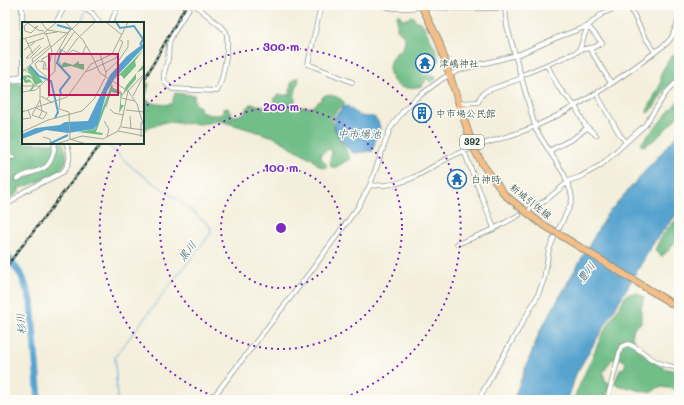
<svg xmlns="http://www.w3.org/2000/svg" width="684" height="405" viewBox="0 0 684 405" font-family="Mali,'Klee One',sans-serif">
	<rect width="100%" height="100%" fill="#fdfcf7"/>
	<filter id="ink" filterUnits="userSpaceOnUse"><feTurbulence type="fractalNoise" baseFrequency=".025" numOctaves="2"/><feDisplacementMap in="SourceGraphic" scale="8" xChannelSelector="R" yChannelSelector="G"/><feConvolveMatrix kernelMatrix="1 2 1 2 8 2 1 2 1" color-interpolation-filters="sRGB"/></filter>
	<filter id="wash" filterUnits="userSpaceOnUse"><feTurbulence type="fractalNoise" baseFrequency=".012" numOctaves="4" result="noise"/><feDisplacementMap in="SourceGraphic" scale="16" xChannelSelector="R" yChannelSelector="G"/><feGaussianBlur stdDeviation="0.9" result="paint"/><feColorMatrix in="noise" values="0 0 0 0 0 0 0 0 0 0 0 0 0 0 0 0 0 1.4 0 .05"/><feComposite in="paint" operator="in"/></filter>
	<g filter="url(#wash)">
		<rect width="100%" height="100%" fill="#f4efdc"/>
		<path fill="#71be88" stroke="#487e5e" d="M397 15H400L402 19H408L411 16 414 17 415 20 422 23 436 50 439 61 432 62 430 58H422L420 71 424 76 432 74 436 77 435 80 430 82 428 79 426 80 422 86C407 89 395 91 390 73 388 68 389 63 392 58 396 51 404 50 405 41 406 36 401 33 397 29Z
			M676 52H679V75L665 89 652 110 647 113V111L661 83V73L670 58Z
			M297 77 299 79C296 88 292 99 297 107H313L325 95C333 95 340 97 345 103 342 106 336 110 334 114 327 128 347 147 350 159L336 167H331L330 162 332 151 328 149 321 154V158L327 165 325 168 319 166 312 159 274 137 221 121 200 124 165 122 143 130V90L147 82 149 84 145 98C150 105 164 105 172 104L175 93 194 95 195 104 200 107 201 112C208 115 215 116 222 114L223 109 228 108 233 116C245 116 244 111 251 104L269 107 274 105 275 97 278 95H290L291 83Z
			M10 83H23V143H63C65 149 68 155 66 162 61 175 32 185 19 188V192L10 199 5 198V84Z
			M679 100V115L657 138 645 146 640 145Z
			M679 217V236L669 250 661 257 655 251C659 237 669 227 679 217Z
			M637 293 644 297 641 308V323L634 327 632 337 639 350 650 360 664 368 679 372V390L662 387 657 388 653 392H646L614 384 620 369 624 368 626 363 622 359H612L603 373 605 380 610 384 605 400H573L602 335 627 294Z"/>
		<path fill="#56a3cf" stroke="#3a7082" d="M347 106C351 108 353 111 357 114 367 121 377 109 380 129L377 133 373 151 354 153C347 150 338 137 335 129 334 125 335 120 335 116L343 107Z
			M679 133V212L656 239 576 374 568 400H513L540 331 607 214Z"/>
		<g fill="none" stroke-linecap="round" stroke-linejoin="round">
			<path stroke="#56a3cf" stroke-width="1" d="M81 23 86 10
				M103 143 110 147 134 169 182 203 210 226 211 233 166 290 115 357 117 400"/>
			<path stroke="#56a3cf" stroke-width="7" d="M5 253 22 276 31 301 39 400"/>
		</g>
	</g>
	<g filter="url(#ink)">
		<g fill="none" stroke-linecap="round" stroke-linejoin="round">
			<defs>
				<path id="minor" d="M78 5 92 13 99 23
					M191 5C185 15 171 33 169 44 168 49 169 54 168 59 165 72 158 81 173 89L217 91C223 81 231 39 225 30L195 5
					M321 5 308 64 352 82
					M381 5C396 11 409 7 424 7 451 8 478 9 505 8L507 26 536 130 564 174 571 192 572 199 570 206 559 228
					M629 5 643 34 655 52
					M56 23 65 5
					M111 23 118 5
					M590 49 611 83
					M579 50 595 47 602 43 588 26
					M547 65 559 88 575 106 585 125 596 135
					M522 75 577 52C584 45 582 34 589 27
					M8 80 21 76 23 73 22 5
					M5 81 23 80
					M596 93 620 135 626 142
					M459 103 478 102 481 96 486 91 522 78
					M464 151 494 228
					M549 151 574 138 587 128
					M5 156 13 157
					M17 179C40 166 51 176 55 143
					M568 181 580 177 601 165 645 125 666 93 679 79
					M370 185C374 186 380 185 385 185 415 183 432 164 459 153 484 142 511 137 536 126 583 105 626 75 667 43L672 37 679 19
					M5 207 23 192 63 172C71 162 71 154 66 143
					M530 209 545 201 568 182
					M457 244 492 230 519 215
					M211 400 311 271 358 207 370 185 390 129 403 111 415 99 442 79 459 70 520 54 556 38 588 26 603 13 624 5
					M478 400 537 297 544 279 549 250 554 238
					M607 400 621 347 628 344C640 348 642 353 652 359 661 365 669 366 679 368"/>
				<path id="primary" d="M422 7 438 39 473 147 483 165 505 195 539 222 679 308"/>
			</defs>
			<use href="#minor" stroke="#8a9688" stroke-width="5.5"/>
			<use href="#primary" stroke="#8a9688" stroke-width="8"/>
			<use href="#minor" stroke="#fff" stroke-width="4"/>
			<use href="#primary" stroke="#f6be87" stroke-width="6"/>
			<defs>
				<path id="rail" d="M143 82 186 5
					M5 268 102 143"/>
			</defs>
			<use href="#rail" stroke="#1f3d34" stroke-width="2.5"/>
			<use href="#rail" stroke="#fdfcf7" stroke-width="1" stroke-dasharray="3" stroke-linecap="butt"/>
		</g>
	</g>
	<g fill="none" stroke="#7b2cbf" stroke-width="2" stroke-dasharray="2 4">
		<circle cx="281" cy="228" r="60"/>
		<circle cx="281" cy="228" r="121"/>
		<path d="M224 400A181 181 0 0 1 121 143M143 110A181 181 0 1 1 338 400"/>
	</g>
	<defs>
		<symbol id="temple-ring" viewBox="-11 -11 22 22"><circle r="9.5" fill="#fdfcf7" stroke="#1f6fb2" stroke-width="1.5"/><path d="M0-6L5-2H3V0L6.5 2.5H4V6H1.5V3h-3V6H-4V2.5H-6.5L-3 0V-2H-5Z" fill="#1f6fb2"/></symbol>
		<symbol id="building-ring" viewBox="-11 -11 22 22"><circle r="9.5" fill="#fdfcf7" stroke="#1f6fb2" stroke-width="1.5"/><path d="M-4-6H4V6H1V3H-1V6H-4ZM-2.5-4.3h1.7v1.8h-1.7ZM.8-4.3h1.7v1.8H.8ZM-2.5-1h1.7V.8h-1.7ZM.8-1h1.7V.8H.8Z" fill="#1f6fb2"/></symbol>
	</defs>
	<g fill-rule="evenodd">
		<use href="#temple-ring" x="414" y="52" width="22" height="22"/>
		<use href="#building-ring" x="411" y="102" width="22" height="22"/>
		<use href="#temple-ring" x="446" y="168" width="22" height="22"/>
	</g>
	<g text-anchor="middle" stroke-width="3" stroke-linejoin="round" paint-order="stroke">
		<rect fill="#fdfcf7" stroke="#62766e" stroke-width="1" x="460" y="135" width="24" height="14" rx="3"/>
		<g font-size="9" font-weight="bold" fill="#1f3d34">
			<text x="472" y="145">392</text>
		</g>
		<g font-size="10" fill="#1f3d34" stroke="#fdfcf7" text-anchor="start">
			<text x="439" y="67">津嶋神社</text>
			<text x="436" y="117">中市場公民館</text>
			<text x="471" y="183">白神時</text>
		</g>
		<g font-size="10" fill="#1f3d34" stroke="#fdfcf7">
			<text transform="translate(531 201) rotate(39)" y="4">新城引佐線</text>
		</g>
		<g font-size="11" font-style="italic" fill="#32616a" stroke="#fdfcf7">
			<text x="359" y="138">中市場池</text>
			<text transform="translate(187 251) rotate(-52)" y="4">黒川</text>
			<text transform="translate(586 272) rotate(-52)" y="4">豊川</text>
			<text transform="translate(21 324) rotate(-95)" y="4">杉川</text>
		</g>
	</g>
	<g transform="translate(22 22)">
		<rect width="122" height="122" fill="#f4efdc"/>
		<path d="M122 27 113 39 114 44 102 57 99 53 93 57ZM37 37 39 44 42 40 51 43 57 39V42H62V48L49 44 38 46ZM121 43 122 47 114 51V57L99 75V83H102L97 91 99 72 89 70 74 110 81 111 80 113 56 110 73 107 90 61 91 66 101 72 104 64ZM8 44 21 60 13 63 10 57 5 55 4 58 7 57 13 64 9 69H0H7L11 64 9 60 3 61 0 54 7 53 11 56 5 47Z" fill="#71be88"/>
		<path d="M122 21V25L93 56 85 69 76 102 72 107 46 111 24 108 0 117V112L14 106 38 103 43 100 66 99 88 53 105 34Z" fill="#56a3cf"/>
		<path fill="none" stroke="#56a3cf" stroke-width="2" d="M94 0 98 6 112 4 121 17 118 23M35 3 49 7M8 44 17 54 29 59 36 90 33 96M39 72 38 68 48 55 35 41 39 28M27 122 46 113"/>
		<path fill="none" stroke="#9fa899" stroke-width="1" d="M19 0 25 8 45 11M43 0 61 18 69 32M84 0 100 13M6 1 2 4 3 9 9 11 16 4 12 6M6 1 16 8 22 9M24 11 30 29 28 40M22 12 35 10M3 16 11 32M0 17 22 11 35 0M5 22 22 16M37 26 46 32 51 28 60 32 64 24M2 28 13 20M40 28 53 9M45 31 55 17 73 0M61 31 78 32 84 51 83 55M7 36H4L18 23M8 36 19 25M11 40 10 37 28 23M20 40V37L29 32M22 41 21 47H28M0 46 10 53 14 63M24 46 23 40 16 39 13 42 15 47 25 55M0 50 58 0M64 50 94 36 101 20 98 18M84 50 97 38 106 25V18M122 52 106 69 115 82 122 105M0 64H18V78L10 93 21 97 25 91 14 86M0 70 14 68 33 49V34L48 8M19 74 31 81M111 74 121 55M25 77 28 73H38L37 87 47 90 48 117 64 122M84 85 90 66 99 70V76L113 79M88 87 92 91 101 93M104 88 122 90M0 90 45 75 69 42 90 32 106 0M108 94 109 107M17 96 20 89 18 78M0 97 9 96 6 88M82 99 87 107 85 115M119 100V115M99 105 122 108M96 109 122 114M0 110 26 98 60 89 72 77 83 56M21 115 28 117 29 122M34 122 60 114 81 117 96 109 99 103 106 69 78 51 69 32"/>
		<path fill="#c2185b" fill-opacity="0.15" stroke="#c2185b" stroke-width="2" d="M27 32H96V73H27Z"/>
		<rect width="122" height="122" fill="none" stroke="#1f3d34" stroke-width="2"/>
	</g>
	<circle cx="281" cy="228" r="6" fill="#7b2cbf" stroke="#fdfcf7" stroke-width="2"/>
	<g font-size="12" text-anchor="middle" font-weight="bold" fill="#7b2cbf" stroke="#fdfcf7" stroke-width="3" stroke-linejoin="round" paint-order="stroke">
		<text x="281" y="51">300 m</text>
		<text x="281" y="111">200 m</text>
		<text x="281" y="172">100 m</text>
	</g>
	<rect width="684" height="405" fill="none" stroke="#fdfcf7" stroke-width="20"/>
</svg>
